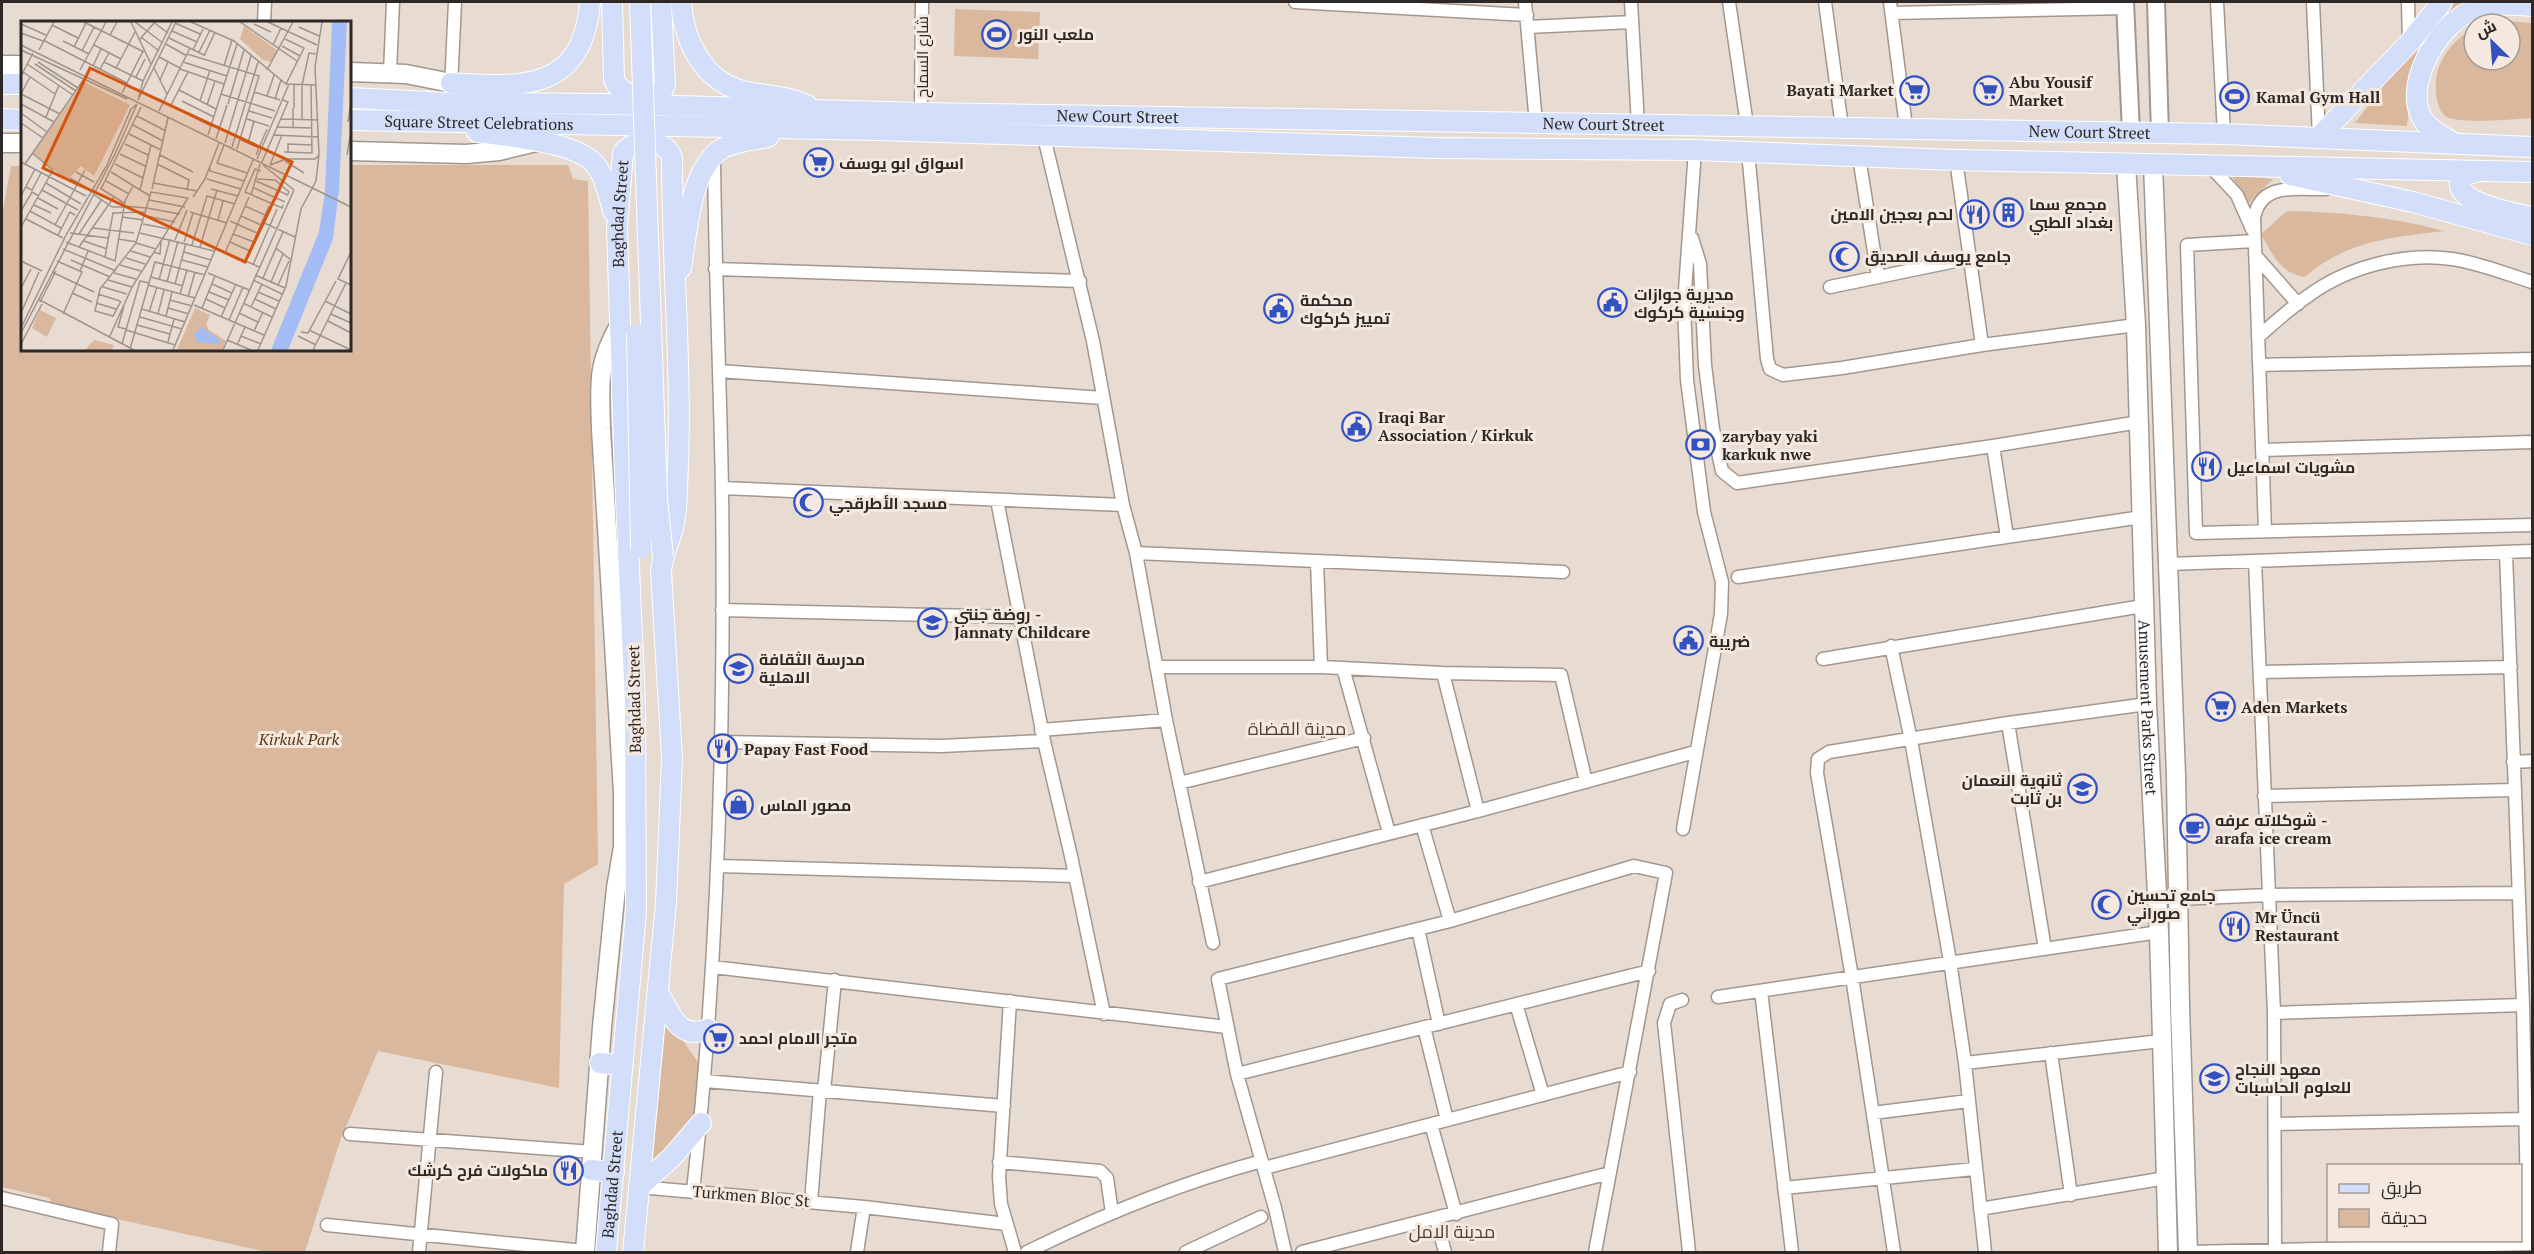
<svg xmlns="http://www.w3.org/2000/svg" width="2534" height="1254" viewBox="0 0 2534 1254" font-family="'PT Serif',Cairo,serif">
	<rect width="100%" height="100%" fill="#e8dcd2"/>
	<path fill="#d9b89d" d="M2452 2H2466C2411 37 2415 68 2407 126L2355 123 2432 22Z
		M955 9 1040 12 1038 59 954 56Z
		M2496 20 2532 23V118C2512 119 2467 124 2449 118 2442 116 2439 108 2437 100 2431 68 2447 44 2474 28V60H2510V24H2482Z
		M350 165H568L573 179 588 181 598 864 564 884 559 1088 378 1051 340 1141 305 1252H267L53 1205 49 1198 2 1187V215L11 166H22V350H350Z
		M2231 175 2273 179 2249 203Z
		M2287 211C2341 212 2392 217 2445 231 2393 237 2345 241 2305 277 2281 274 2272 254 2261 234Z
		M663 1012 698 1062 693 1121 648 1167Z"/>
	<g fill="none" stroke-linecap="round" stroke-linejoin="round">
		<defs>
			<path id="minor" d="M1295 2 1527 15
				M1525 2 1536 123
				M1631 2 1638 124
				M1729 2 1747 125
				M1825 2 1842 127
				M1890 2 1906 127
				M2217 2 2224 134
				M2313 2 2319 137
				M2408 2 2409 42
				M1892 13 2126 8
				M264 22 265 2
				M1528 27 1632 22
				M390 73 393 2
				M451 87 455 2
				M921 113 922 2
				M1044 137 1093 341 1123 505 1136 553 1166 720 1213 943
				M1748 151 1767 359 1770 369 1783 375 1842 368 1982 345 2136 325
				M1859 157 1878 277
				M1956 160 1982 345
				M2210 166 2237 195 2252 229
				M1692 238 1700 264 1705 365 1713 429 1722 471 1737 483 1993 446 2139 422
				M2254 241 2187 245 2196 533 2532 525
				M2255 255 2298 304
				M715 269 1080 281
				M1830 287 1970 258
				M2258 337C2274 323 2290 308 2308 296 2347 267 2404 252 2452 259 2480 263 2506 274 2532 282
				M2259 365 2532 359
				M719 371 1103 398
				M1993 446 2007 537
				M2262 450 2532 442
				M722 488 1123 505
				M997 500 1044 741 1071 856 1104 1014
				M2265 531 2254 218C2261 181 2297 190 2326 189
				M1136 553 1563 572
				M2506 553 2523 1005 2528 1244
				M2255 561 2274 1013 2275 1250
				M1317 562 1321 667
				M2168 564 2532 551
				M1738 577 2142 517
				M722 610 1019 617
				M1891 646 1911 740 1950 961 1965 1063 1985 1252
				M1823 659 2143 606
				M1156 667H1321L1443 673 1561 675 1586 782
				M1343 668 1389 833
				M2260 672 2511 667
				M1443 673 1478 811
				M2008 723 2045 949
				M1041 730 1166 720
				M720 742 941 746 1044 741
				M2513 762 2532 761
				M1179 783 1364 738
				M2264 796 2513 790
				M1422 825 1450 921
				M1683 829 1721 614 1722 582 1704 512 1687 380 1684 304 1695 150
				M718 866 1074 876
				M1199 882 1478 811 1695 752
				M2178 899 2269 895 2518 893
				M1418 929 1439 1024
				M713 967 1227 1027
				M1761 991 1792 1252
				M1718 997 2159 932
				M1682 1000 1670 1004 1664 1023 1689 1252
				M1010 1001 999 1177 1001 1204 1015 1252
				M1516 1004 1543 1095
				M2274 1013 2523 1005
				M1424 1027 1447 1120
				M2051 1053 2071 1195
				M1965 1063 2161 1041
				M1237 1074 1649 971
				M705 1081 1004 1106
				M824 1091 835 980
				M1873 1113 1968 1101
				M1431 1124 1456 1214
				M2276 1124 2526 1119
				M350 1134 593 1152
				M999 1162 1100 1171 1107 1178 1112 1213
				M1264 1168 1630 1072
				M639 1187 864 1207 1006 1224
				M1784 1188 1974 1169
				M693 1191C719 958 725 723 722 489 720 378 715 267 714 156
				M2 1198 112 1224 109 1252
				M811 1202 820 1090
				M1980 1209 2166 1178
				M1436 1219 1445 1252
				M327 1225 585 1251
				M419 1252 436 1072
				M857 1252 864 1207
				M1027 1252C1102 1215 1180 1183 1262 1161
				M1186 1252 1261 1217
				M1285 1252 1275 1208 1237 1074 1218 979 1450 921 1634 866 1666 873 1595 1252
				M1302 1252 1610 1173
				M1894 1252 1852 977 1817 773 1818 759 1829 752 2008 723 2147 704
				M2188 1252 2532 1244"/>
			<path id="tertiary" d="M2125 2 2131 132
				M2156 2 2160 134"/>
			<g id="secondary">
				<path d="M2 65H22"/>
				<path d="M350 72 406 74 451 83"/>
				<path d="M2 143H22"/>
				<path d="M350 151 466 154 499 151 536 142"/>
				<path id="s1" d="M2126 164 2136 325 2147 704 2159 932 2168 1252"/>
				<path d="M2153 164 2176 776 2180 1007 2188 1252"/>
				<path d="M585 1252 602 1027 616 888 623 847V793L601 429C600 383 596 366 620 324"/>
			</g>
			<g id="primary">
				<path d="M612 2 614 80C621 95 646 103 661 94L665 85 661 2"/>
				<path d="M681 2C684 42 704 84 748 92 769 96 787 96 807 105"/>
				<path d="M451 83C523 88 583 91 590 2"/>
				<path d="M2 84H22"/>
				<path id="s2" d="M350 98 450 103 608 104 921 113 2224 134 2532 147"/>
				<path d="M2 119 22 120"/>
				<path id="s3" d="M350 120 877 130 1437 148 1695 150 1956 160 2532 172"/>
				<path d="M477 132C508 137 579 141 597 167 606 179 609 196 613 211"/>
				<path d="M2319 137 2409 43 2442 2"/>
				<path d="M2454 143C2444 137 2431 131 2424 121 2401 89 2437 26 2469 12 2490 3 2511 4 2532 6"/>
				<path d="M2477 172C2471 173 2464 174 2461 180 2451 203 2519 214 2532 217"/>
				<path d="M2290 175 2413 202 2532 235"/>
				<path d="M681 268C687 233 690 167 723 148 736 141 753 140 768 137"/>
				<path d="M658 992C670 1013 679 1041 708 1029"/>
				<path d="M600 1063 622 1065"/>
				<path d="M591 1170 614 1172"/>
				<path d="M639 1187 672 1157 701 1123"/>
				<path id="s4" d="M606 1252 636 911 635 704 625 478 617 227 623 153C634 137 667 139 672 158 672 268 683 378 677 487 677 501 676 515 673 528 669 543 662 556 661 572L672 758 666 903 633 1252"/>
			</g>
		</defs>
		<use href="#minor" stroke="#a2978e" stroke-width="15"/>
		<use href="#tertiary" stroke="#a2978e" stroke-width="20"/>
		<use href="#secondary" stroke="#a2978e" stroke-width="21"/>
		<use href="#primary" stroke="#fff" stroke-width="22"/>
		<use href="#minor" stroke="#fff" stroke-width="12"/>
		<use href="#tertiary" stroke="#fff" stroke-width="16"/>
		<use href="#secondary" stroke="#fff" stroke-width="18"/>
		<use href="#primary" stroke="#d3dffa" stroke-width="20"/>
		<defs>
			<path id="primary-bridge" d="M640 2 657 500 663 557
				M637 334 641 548"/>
		</defs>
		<use href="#primary-bridge" stroke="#fff" stroke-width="22" stroke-linecap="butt"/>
		<use href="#primary-bridge" stroke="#d3dffa" stroke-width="20"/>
	</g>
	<defs>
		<symbol id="stadium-ring" viewBox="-11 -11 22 22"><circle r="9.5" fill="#f5e9df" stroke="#3252c3" stroke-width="1.5"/><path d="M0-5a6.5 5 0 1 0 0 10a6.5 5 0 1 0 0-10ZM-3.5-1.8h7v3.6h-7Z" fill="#3252c3"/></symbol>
		<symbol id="supermarket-ring" viewBox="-11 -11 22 22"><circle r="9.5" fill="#f5e9df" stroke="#3252c3" stroke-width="1.5"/><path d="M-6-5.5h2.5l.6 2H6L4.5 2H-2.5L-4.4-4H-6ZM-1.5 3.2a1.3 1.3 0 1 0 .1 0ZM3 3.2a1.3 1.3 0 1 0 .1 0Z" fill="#3252c3"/></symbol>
		<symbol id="building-ring" viewBox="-11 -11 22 22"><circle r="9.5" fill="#f5e9df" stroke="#3252c3" stroke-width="1.5"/><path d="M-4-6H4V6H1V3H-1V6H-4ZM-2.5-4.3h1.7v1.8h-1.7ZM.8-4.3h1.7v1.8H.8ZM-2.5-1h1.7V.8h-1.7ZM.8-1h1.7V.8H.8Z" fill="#3252c3"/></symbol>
		<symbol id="restaurant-ring" viewBox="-11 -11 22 22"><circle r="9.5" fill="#f5e9df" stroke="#3252c3" stroke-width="1.5"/><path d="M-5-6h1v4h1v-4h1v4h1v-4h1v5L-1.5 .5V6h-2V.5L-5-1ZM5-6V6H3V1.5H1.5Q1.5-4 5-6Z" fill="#3252c3"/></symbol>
		<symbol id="mosque-ring" viewBox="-11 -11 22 22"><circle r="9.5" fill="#f5e9df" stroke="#3252c3" stroke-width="1.5"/><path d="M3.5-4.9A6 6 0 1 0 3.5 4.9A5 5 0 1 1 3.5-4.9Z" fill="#3252c3"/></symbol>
		<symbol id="civic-ring" viewBox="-11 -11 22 22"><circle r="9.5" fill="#f5e9df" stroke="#3252c3" stroke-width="1.5"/><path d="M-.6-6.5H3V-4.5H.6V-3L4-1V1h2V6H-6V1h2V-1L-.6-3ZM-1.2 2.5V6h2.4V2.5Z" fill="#3252c3"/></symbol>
		<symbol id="bank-ring" viewBox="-11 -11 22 22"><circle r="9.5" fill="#f5e9df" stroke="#3252c3" stroke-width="1.5"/><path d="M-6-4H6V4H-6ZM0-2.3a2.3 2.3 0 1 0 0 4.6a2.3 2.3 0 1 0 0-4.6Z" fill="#3252c3"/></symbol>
		<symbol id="school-ring" viewBox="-11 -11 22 22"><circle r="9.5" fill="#f5e9df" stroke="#3252c3" stroke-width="1.5"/><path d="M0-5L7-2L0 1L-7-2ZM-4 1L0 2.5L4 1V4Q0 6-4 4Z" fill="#3252c3"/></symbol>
		<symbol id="shop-ring" viewBox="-11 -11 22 22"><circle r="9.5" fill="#f5e9df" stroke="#3252c3" stroke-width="1.5"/><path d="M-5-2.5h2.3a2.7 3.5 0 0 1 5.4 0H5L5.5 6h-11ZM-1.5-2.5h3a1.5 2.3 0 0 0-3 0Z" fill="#3252c3"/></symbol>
		<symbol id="cafe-ring" viewBox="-11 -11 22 22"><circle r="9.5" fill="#f5e9df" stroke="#3252c3" stroke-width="1.5"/><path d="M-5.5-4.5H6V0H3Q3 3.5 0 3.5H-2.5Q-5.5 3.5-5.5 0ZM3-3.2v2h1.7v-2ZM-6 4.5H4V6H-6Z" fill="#3252c3"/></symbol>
	</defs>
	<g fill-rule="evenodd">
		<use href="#stadium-ring" x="980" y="18" width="33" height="33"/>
		<use href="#supermarket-ring" x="1898" y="74" width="33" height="33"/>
		<use href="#supermarket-ring" x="1972" y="74" width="33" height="33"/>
		<use href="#stadium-ring" x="2218" y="80" width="33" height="33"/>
		<use href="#supermarket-ring" x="802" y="146" width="33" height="33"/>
		<use href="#building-ring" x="1992" y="196" width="33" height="33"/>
		<use href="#restaurant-ring" x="1958" y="198" width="33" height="33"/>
		<use href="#mosque-ring" x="1828" y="240" width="33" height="33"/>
		<use href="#civic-ring" x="1596" y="286" width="33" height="33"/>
		<use href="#civic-ring" x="1262" y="292" width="33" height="33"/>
		<use href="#civic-ring" x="1340" y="410" width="33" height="33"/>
		<use href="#bank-ring" x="1684" y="428" width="33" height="33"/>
		<use href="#restaurant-ring" x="2190" y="450" width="33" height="33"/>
		<use href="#mosque-ring" x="792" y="486" width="33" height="33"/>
		<use href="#school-ring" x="916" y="606" width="33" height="33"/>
		<use href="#civic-ring" x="1672" y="624" width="33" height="33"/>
		<use href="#school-ring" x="722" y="652" width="33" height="33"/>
		<use href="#supermarket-ring" x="2204" y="690" width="33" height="33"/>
		<use href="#restaurant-ring" x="706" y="732" width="33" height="33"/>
		<use href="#school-ring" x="2066" y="772" width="33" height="33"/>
		<use href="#shop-ring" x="722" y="788" width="33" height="33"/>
		<use href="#cafe-ring" x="2178" y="812" width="33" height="33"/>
		<use href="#mosque-ring" x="2090" y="888" width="33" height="33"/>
		<use href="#restaurant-ring" x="2218" y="910" width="33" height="33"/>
		<use href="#supermarket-ring" x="702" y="1022" width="33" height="33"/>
		<use href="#school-ring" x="2198" y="1062" width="33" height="33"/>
		<use href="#restaurant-ring" x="552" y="1154" width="33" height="33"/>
	</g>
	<g text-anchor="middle" stroke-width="6" stroke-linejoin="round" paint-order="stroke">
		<g font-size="16" font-weight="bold" fill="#2d2825" stroke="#f5e9df" text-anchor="start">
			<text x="1018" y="40">ملعب النور</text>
			<text x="2009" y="88">Abu Yousif<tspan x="2009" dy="18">Market</tspan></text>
			<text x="1894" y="96" text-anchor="end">Bayati Market</text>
			<text x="2256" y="103">Kamal Gym Hall</text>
			<text x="839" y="169">اسواق ابو يوسف</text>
			<text x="2029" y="210">مجمع سما<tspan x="2029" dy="18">بغداد الطبي</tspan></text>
			<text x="1953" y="220" text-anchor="end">لحم بعجين الامين</text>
			<text x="1865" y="262">جامع يوسف الصديق</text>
			<text x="1634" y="300">مديرية جوازات<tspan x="1634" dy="18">وجنسية كركوك</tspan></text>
			<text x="1300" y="306">محكمة<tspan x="1300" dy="18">تمييز كركوك</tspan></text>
			<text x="1378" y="423">Iraqi Bar<tspan x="1378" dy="18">Association / Kirkuk</tspan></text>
			<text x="1722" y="442">zarybay yaki<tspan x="1722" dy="18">karkuk nwe</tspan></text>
			<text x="2227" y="473">مشويات اسماعيل</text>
			<text x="829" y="509">مسجد الأطرقجي</text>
			<text x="954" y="620">روضة جنتي -<tspan x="954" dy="18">Jannaty Childcare</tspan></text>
			<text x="1709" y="647">ضريبة</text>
			<text x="759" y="665">مدرسة الثقافة<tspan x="759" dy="18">الاهلية</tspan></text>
			<text x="2241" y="713">Aden Markets</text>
			<text x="744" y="755">Papay Fast Food</text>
			<text x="2062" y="786" text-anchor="end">ثانوية النعمان<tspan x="2062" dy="18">بن ثابت</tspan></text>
			<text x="760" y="811">مصور الماس</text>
			<text x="2215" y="826">شوكلاته عرفه -<tspan x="2215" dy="18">arafa ice cream</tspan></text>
			<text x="2127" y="901">جامع تحسين<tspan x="2127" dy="18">صوراني</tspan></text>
			<text x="2255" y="923">Mr Üncü<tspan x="2255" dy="18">Restaurant</tspan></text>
			<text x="739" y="1044">متجر الامام احمد</text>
			<text x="2235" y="1075">معهد النجاح<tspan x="2235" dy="18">للعلوم الحاسبات</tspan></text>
			<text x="548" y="1176" text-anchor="end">ماكولات فرح كرشك</text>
		</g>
		<g font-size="16" fill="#2d2825" stroke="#f5e9df">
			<text transform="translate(922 57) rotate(-90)" y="6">شارع السماح</text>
			<text dy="6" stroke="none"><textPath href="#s2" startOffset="768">New Court Street</textPath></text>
			<text dy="6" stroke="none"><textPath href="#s3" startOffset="129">Square Street Celebrations</textPath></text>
			<text dy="6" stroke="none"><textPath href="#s2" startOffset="1254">New Court Street</textPath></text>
			<text dy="6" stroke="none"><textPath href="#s2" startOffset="1740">New Court Street</textPath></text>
			<text dy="6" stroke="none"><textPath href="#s4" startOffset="1040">Baghdad Street</textPath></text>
			<text transform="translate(634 699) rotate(-91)" y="6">Baghdad Street</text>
			<text dy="6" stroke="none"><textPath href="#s1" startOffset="544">Amusement Parks Street</textPath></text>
			<text dy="6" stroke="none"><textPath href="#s4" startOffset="68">Baghdad Street</textPath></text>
			<text transform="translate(751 1196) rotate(5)" y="6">Turkmen Bloc St</text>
		</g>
		<g font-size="16" font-style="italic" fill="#5a3715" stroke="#f5e9df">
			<text x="299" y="745">Kirkuk Park</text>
		</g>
		<g font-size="18" fill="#483f36" stroke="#f5e9df">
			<text x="1297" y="735">مدينة القضاة</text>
			<text x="1452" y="1238">مدينة الامل</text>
		</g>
	</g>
	<g transform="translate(21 21)">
		<rect width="330" height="330" fill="#e8dcd2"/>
		<path d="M223 5 257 30 250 41 242 39 219 18ZM63 61 109 84 73 155 60 145 46 159 12 132ZM174 287 189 294 185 303 188 309 205 320 201 329H156ZM19 289 35 297 26 316 11 307ZM73 319 93 324 91 329H64Z" fill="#d9b89d"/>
		<path d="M311 1H326L318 169 312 218 267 329H250L298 211 304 170ZM180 306 199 319V323L176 321 173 313Z" fill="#a4bcf5"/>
		<path fill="none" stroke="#9d948d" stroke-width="1.5" d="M63 1 89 14 96 1M110 1 130 43M114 1 142 22M132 1 147 12M151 1 122 60 117 79 155 1M170 1 213 20 265 63 295 64M219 1 276 40M247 1 296 24M154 2 179 13M0 3 25 14M233 3 250 11M31 4 57 17M278 6 298 15M151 10 176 21M0 12 22 20M89 14 123 31M120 16 138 30M148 17 183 34M264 18 283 27 265 63M22 19 106 62M118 19 134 1M42 20 68 33M145 23 166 35M0 24 330 186M73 24 100 38M252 24 260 7M261 25 279 35M53 26 65 2M0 29 106 78M18 29 33 1M172 29 183 6M61 30 73 6M178 31 189 9M166 33 238 55 216 128M183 35 194 11M138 36 159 47M17 41 57 67M83 41 122 60M162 41 206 55M6 43 52 74M14 43 55 70M72 45 80 28M203 45 211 19M95 47 114 11M133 47 146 73M79 48 88 32M159 48 203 63M59 49 85 1M246 49 272 1M2 51 34 73M0 55 12 32M115 56 124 38M139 59 147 41M158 69 195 88M233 71 259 79M101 72 122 30M0 73 39 93M0 73 9 56M200 73 254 90M246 75 253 54M135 77 190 105M254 78 260 59M161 80 193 96M179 80 189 49M0 83 33 101M207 83 223 29M150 84 167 51M186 84 194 60M273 87V64M138 90 169 27M228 90 251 97M0 92 26 111M116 95 145 110M25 96 38 64M226 98 248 105M260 98 297 99M281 98V64L288 32 295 33M327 101 330 81M0 102 22 117M112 104 142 120M256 106 291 107M272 106V87M108 113 140 129M187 114 216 23M252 114 298 116M195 118 206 84M220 119 238 127M204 122 230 35M227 122 233 100M104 123 127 134M203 124 196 142 226 152M211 126 237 41M263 131 291 132 290 64M267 131V123L291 124M99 133 124 145M139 134 172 151M235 134 246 108M326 134 330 110M236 138 268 63M264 140 283 152M0 141 65 175M241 141 267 81 262 79M4 143 63 58M94 143 122 157M136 143 168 159 166 169M242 144 273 169M249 144 261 114M249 144 265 138H294L298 134M189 145V150L223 160M240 150 234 148 224 171 261 187 262 184M55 151 73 161M90 151 129 175M49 157 69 169M186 158 220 168M236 158 254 159 268 171 266 175M85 160 108 173M235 160 267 174M25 162 60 183M132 162 176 170M5 166 11 169 20 152M79 167 103 182M233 167 264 181M80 168 120 86M131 168 147 97M190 168 217 175M21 169 57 189M119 169 130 124M72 173 91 186H103M230 174 239 143M0 175 14 148M172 176 184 158 198 122M17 177 37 188M128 179 164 186M13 184 30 192M103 185 126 187M224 185 244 194M126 187 159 193M0 190 11 171 18 175M9 190 40 207M169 191 206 202M125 195 154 201M220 195 240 204M101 196 122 199M5 198 42 217M197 199 202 180M209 200 236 212M241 201 274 216M122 203 148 208M34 204 64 149M0 206 32 149 11 132M72 207 113 212M49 212 87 217M119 212 193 230M58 213 81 178M212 213 233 221M37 214 49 191 54 194M97 218 116 221M154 219 166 189M63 220 86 228M45 221 94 240 104 180 112 165M163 221 172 192M209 221 229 230M115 222 135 228M171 224 186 175 214 183M58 226 93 176M179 226 196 169M255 227 270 239M42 228 95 250M197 228 238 246M110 230 129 236M132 231 139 233 140 220M163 231 190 239M330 231 317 258 330 264M204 232 228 176M84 236 92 192 124 191M105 237 124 243M50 239 89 256M161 239 187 246M0 240 21 250M36 240 61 251 42 293M224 240 248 185M99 244 120 250M232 244 256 188M59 250 67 230M31 251 73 271M93 252 115 258M187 252 228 269M234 254 264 267M130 256 162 265M242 257 262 211M87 259 111 266M138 259 149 218M232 259 261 273M146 261 157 220M250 261 262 233M154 263 165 222M191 263 211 272M127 264 174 277M257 264 268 240M82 266 106 273M0 267 10 248M188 271 208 279M237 271 258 280M51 272 71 281M77 273 99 280M159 273 166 249M167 276 174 251M17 278 113 329M185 278 204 287M234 278 255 288M149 279 171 285M304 280 330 293M19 281 35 250M75 282 95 288M222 282 251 296M173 284 243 314M103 285 97 306 105 308M230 286 241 263M147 287 168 293M181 287 194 255M121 288 164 301M128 291 136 266M0 292 18 251M218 292 237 301M137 293 143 269M310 293 330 302M145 295 151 271M119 296 161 308M200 296 215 263M208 299 222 266M307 300 330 312M116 304 149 313M0 307 45 214 86 144 110 88 116 83 94 133 0 312M105 309 154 324M288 309 330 329M233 310 242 291M280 311 287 312 315 260M220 315 240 323M277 315 295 324M88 317 111 266 167 177 130 171 115 222 79 268 74 290 92 295 100 280M206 319 230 329M147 321 153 298M0 323 21 283M101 323 119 260 128 262M216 324 224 306M109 328 134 241 184 254M152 329 232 139M202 329 273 169M237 329 265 265 280 188 295 160 298 133 294 46 301 1M292 329 325 262"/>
		<path fill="#d5540e" fill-opacity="0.15" stroke="#d5540e" stroke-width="3" d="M69 47 271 141 224 241 22 147Z"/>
		<rect width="330" height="330" fill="none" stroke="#2d2825" stroke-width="3"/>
	</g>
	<rect width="2534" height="1254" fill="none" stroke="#2d2825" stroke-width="6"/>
	<rect x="2327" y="1164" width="195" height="78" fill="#f5e9df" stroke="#a59c95" stroke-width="1.5"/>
	<rect x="2339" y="1184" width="30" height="9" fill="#d3dffa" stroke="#a59c95" stroke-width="1.5"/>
	<text x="2381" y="1194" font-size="18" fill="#2d2825">طريق</text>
	<rect x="2339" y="1209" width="30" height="18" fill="#d9b89d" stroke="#a59c95" stroke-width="1.5"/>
	<text x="2381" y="1224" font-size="18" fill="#2d2825">حديقة</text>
	<g transform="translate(2492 42) rotate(335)"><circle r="28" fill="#f5e9df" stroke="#a59c95" stroke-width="1.5"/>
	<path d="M0-4.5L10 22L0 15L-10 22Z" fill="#3252c3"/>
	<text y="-9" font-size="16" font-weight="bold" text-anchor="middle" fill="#2d2825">ش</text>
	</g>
</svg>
